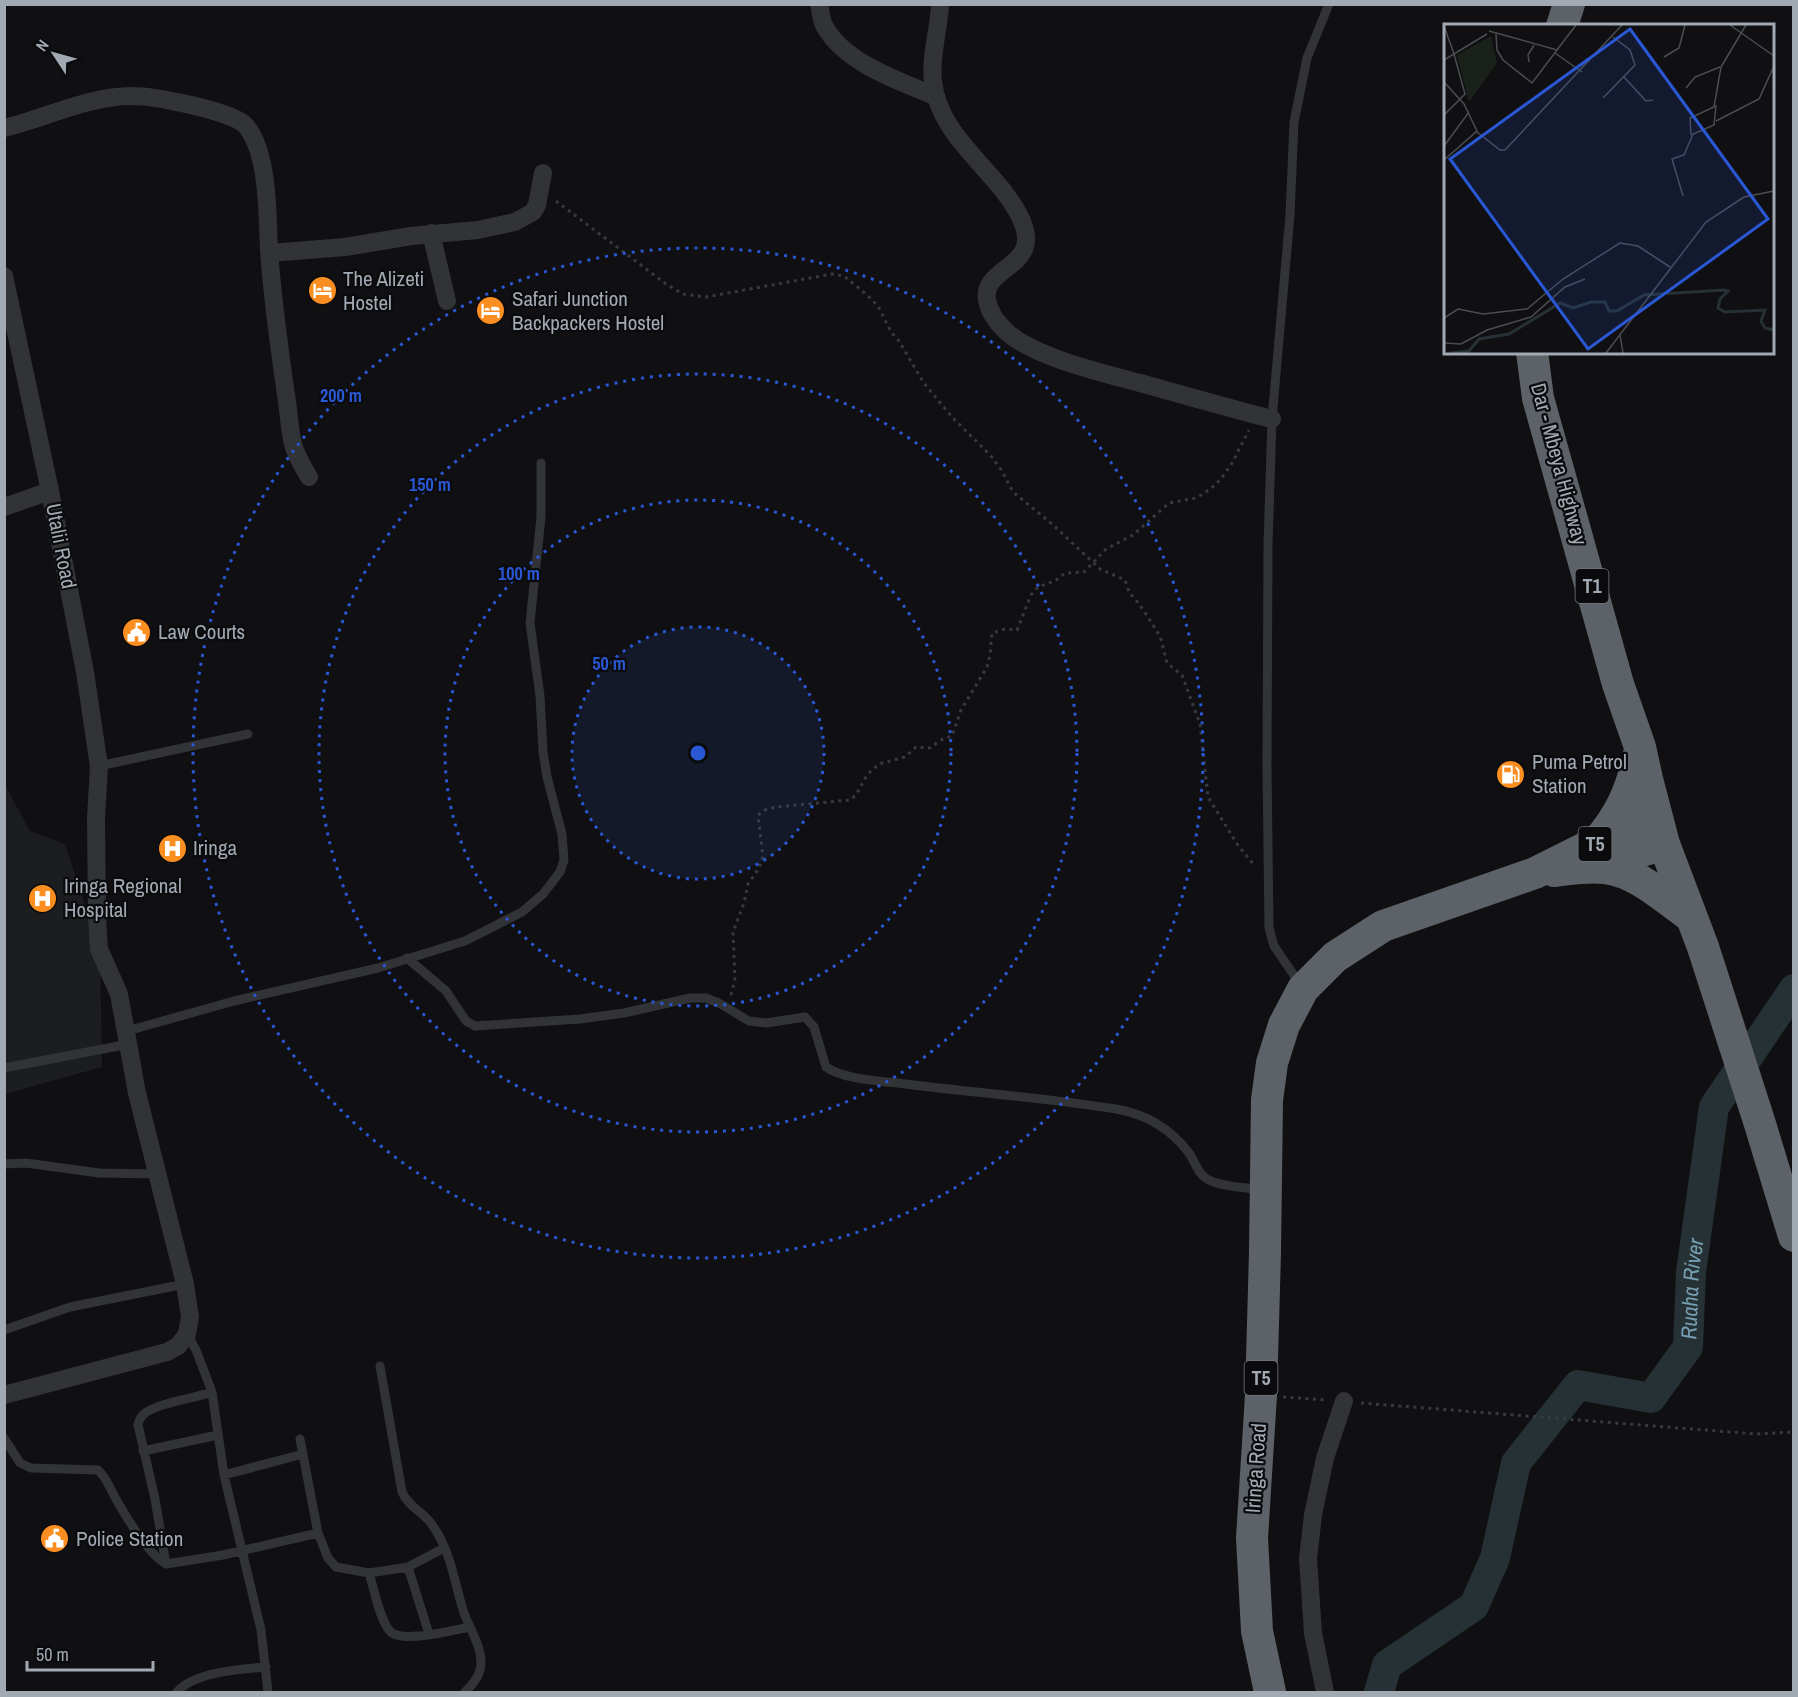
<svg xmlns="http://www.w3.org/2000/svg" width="1798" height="1697" viewBox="0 0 1798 1697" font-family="'Archivo Narrow',sans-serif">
	<rect width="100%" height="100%" fill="#101012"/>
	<path fill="#1c1d1f" d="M4 787H6L30 831 65 844 100 951 102 1067 5 1094Z"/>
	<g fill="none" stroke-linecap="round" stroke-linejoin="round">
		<path stroke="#263136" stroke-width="30" id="s1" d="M1379 1692 1387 1665 1474 1606 1495 1558 1516 1463 1578 1385 1651 1398 1688 1347 1691 1272 1714 1107 1794 989"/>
		<path stroke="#373a3e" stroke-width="3" stroke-dasharray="3 4.5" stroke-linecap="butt" d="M556 201 666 284 683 294 706 297 832 274 844 276 866 294 878 306 891 332 899 341 923 382 952 417 991 456 1002 471 1013 492 1052 524 1100 569 1125 580 1129 592 1140 605 1160 636 1167 663 1182 675 1200 724 1208 797 1237 844 1254 865
			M731 995 735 979 733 932 744 903 748 884 759 868 763 857 758 815 765 810 776 807 850 800 856 795 867 775 879 764 905 757 916 747 930 748 941 740 952 736 961 710 987 667 990 655 992 633 1005 629 1017 630 1031 595 1038 587 1055 581 1065 573 1084 572 1106 549 1133 535 1169 503 1196 498 1209 490 1220 480 1231 465 1249 430
			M1283 1397 1328 1400
			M1361 1403 1756 1434 1794 1432"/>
		<path stroke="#313337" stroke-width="9" d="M99 766 248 734
			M407 958 446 991 466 1021 475 1026 580 1019 624 1013 690 998H706L719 1003 749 1021 766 1023 805 1017 814 1027 826 1067C844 1080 885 1081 906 1084 976 1093 1047 1098 1116 1109 1145 1114 1171 1129 1189 1153 1195 1161 1197 1173 1207 1179 1221 1187 1244 1187 1260 1190
			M1300 984 1274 946 1269 928 1267 767 1268 545 1272 419 1290 215 1294 122 1307 58 1329 4
			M127 1031 234 1001 378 968 465 941 522 912 543 894 560 872 564 860 562 834 547 777 543 752 540 696 530 623 541 517V463
			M4 1068 129 1044
			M4 1164 26 1163 99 1173 157 1174
			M4 1330 70 1307 185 1284
			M187 1334 196 1350 212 1392 224 1475 261 1630 268 1692
			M380 1366 402 1492C408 1506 421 1511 430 1522 451 1549 454 1582 464 1613 470 1630 485 1651 480 1670 478 1679 471 1686 465 1692
			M4 1438 20 1463 31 1468 98 1470C107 1478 110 1489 116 1499 127 1518 147 1553 166 1564L223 1555 318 1533
			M300 1439 318 1533 328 1558 336 1567 369 1573 408 1567 444 1548
			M143 1451 218 1435
			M224 1475 303 1454
			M166 1564 155 1499 138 1425C139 1420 141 1416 145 1413 162 1402 192 1399 212 1392
			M408 1567 429 1634
			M369 1573C374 1589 379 1617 389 1630 399 1645 454 1630 470 1627
			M177 1692C194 1672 241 1669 266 1667"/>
		<path stroke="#313337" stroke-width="18" d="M819 4C821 12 821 21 825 27 845 63 899 81 935 96
			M940 4C939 30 930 56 933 81 939 137 993 167 1018 213 1049 269 981 264 987 300 989 313 1000 326 1009 334 1038 358 1103 373 1140 383 1184 395 1228 408 1272 419
			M4 128C46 118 88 96 132 96 153 96 234 111 246 126 269 154 267 214 269 249 272 298 279 346 286 395 289 411 289 428 293 444 296 456 303 467 309 477
			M431 233 447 301
			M270 253 345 247 411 236 478 230 515 222 533 212 537 205 543 173
			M4 276 50 491 85 672 99 766 96 818 97 918 99 949 119 994 137 1093 185 1284 190 1317 187 1334 178 1346 167 1352 4 1395
			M4 507 50 491
			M1325 1692 1313 1633 1308 1559 1313 1515 1325 1458 1344 1401"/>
		<path stroke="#5d6268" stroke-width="32" d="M1562 26 1569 4
			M1532 352 1538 398 1618 684 1640 747 1647 779 1664 844 1703 947 1760 1124 1794 1236
			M1596 843C1620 816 1632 789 1639 754
			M1594 866 1664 844
			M1554 871C1571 869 1588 866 1605 868 1638 872 1664 898 1690 916
			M1270 1692 1257 1631 1252 1538 1261 1395 1265 1252 1267 1100 1272 1063 1284 1025 1303 989 1335 957 1383 926 1535 873 1595 843 1657 818"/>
	</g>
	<circle cx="698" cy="753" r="126" fill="#2a57d4" fill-opacity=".12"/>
	<g fill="none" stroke="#2a57d4" stroke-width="3" stroke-dasharray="3 6">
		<circle cx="698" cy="753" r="126"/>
		<circle cx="698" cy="753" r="253"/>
		<circle cx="698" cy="753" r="379"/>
		<circle cx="698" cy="753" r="505"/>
	</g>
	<defs>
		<symbol id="hotel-disc" viewBox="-11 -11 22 22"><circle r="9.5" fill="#fa8e20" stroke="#0b0b0d"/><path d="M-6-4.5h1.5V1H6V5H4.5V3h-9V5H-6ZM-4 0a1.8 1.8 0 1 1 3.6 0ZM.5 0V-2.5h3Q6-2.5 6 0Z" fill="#fff"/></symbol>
		<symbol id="civic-disc" viewBox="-11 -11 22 22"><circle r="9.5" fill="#fa8e20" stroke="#0b0b0d"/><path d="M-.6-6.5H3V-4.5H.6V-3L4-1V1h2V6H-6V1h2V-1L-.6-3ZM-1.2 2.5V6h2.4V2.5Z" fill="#fff"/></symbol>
		<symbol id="fuel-disc" viewBox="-11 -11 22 22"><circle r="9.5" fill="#fa8e20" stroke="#0b0b0d"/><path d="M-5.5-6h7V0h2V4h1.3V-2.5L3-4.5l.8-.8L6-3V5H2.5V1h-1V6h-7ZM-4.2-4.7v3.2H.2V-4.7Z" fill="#fff"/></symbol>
		<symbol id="hospital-disc" viewBox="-11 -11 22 22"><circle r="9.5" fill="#fa8e20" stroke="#0b0b0d"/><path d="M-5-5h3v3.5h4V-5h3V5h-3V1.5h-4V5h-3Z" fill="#fff"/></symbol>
	</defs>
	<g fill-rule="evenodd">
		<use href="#hotel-disc" x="306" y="274" width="33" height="33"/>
		<use href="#hotel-disc" x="474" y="294" width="33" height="33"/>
		<use href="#civic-disc" x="120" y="616" width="33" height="33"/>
		<use href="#fuel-disc" x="1494" y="758" width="33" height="33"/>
		<use href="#hospital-disc" x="156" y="832" width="33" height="33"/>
		<use href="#hospital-disc" x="26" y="882" width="33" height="33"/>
		<use href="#civic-disc" x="38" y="1522" width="33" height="33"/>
	</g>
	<g text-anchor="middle" stroke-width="4.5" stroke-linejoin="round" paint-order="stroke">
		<g fill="#0b0b0d" stroke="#747a81" stroke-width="1.5">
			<rect x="1575.5" y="569" width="33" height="34" rx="4.5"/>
			<rect x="1578.5" y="827" width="33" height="34" rx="4.5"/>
			<rect x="1244.5" y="1361" width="33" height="34" rx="4.5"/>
		</g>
		<g font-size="20" font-weight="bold" fill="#a1a9b3">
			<text x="1592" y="593">T1</text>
			<text x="1595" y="851">T5</text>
			<text x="1261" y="1385">T5</text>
		</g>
		<g font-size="21" fill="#a1a9b3" stroke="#0b0b0d" text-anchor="start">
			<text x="343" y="286">The Alizeti<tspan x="343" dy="24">Hostel</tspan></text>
			<text x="512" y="306">Safari Junction<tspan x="512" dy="24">Backpackers Hostel</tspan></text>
			<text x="158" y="639">Law Courts</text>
			<text x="1532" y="769">Puma Petrol<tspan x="1532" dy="24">Station</tspan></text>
			<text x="193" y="855">Iringa</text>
			<text x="64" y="893">Iringa Regional<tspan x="64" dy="24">Hospital</tspan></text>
			<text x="76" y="1546">Police Station</text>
		</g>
		<g font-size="21" fill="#a1a9b3" stroke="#0b0b0d">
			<text transform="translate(1559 464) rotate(75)" y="7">Dar - Mbeya Highway</text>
			<text transform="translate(61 546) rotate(79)" y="7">Utalii Road</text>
			<text transform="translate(1256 1468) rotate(-86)" y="7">Iringa Road</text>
		</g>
		<g font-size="22" font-style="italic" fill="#759eb1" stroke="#0b0b0d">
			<text dy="8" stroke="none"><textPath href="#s1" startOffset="578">Ruaha River</textPath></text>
		</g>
	</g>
	<g transform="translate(1444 24)">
		<rect width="330" height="330" fill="#101012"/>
		<path d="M47 12 53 39 25 78 13 31Z" fill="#1a211a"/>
		<path fill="none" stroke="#263136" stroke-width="3" d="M6 329 25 327 35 315 65 310 116 279 129 284 147 278H161L165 287H173L200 271 279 266 284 267 276 275 274 284 281 288 321 286 317 297 321 304 330 306"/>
		<path fill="none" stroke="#4a4d52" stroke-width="1.5" d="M286 1 330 32M0 2 10 30M45 7 113 26 132 1M52 10 53 26 59 36 88 59 113 26M111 29 138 48M220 33 235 24 241 1M0 36 43 10M85 38 84 31 90 21M180 53 202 77 209 76M0 58 20 80 33 107 0 136M242 64 251 53 276 43M159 74 191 41 186 26 169 13M0 91 21 70 10 30M272 97 315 75 330 42M33 108 56 126H61L178 1M247 111 246 94 270 83 277 43 302 1M0 122 25 88M239 172 228 135 240 131 249 110 270 101 272 81M0 294 14 285 39 290 83 285 119 255 176 219 194 222 226 243M176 311 179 329M0 319 17 320 43 306 87 293 121 263 141 255M162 329 262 198 300 173 330 167"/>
		<path fill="#2a57d4" fill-opacity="0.15" stroke="#2a57d4" stroke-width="3" d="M186 5 324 195 144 325 6 135Z"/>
		<rect width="330" height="330" fill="none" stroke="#a1a9b3" stroke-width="3"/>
	</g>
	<circle cx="698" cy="753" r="9" fill="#2a57d4" stroke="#0b0b0d" stroke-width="3"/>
	<g font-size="18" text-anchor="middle" font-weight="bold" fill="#2a57d4" stroke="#0b0b0d" stroke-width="4.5" stroke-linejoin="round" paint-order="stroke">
		<text x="341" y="402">200 m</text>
		<text x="430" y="491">150 m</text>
		<text x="519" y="580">100 m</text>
		<text x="609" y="670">50 m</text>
	</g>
	<rect width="1798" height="1697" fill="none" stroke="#a1a9b3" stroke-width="12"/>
	<g transform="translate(54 54) rotate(306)" stroke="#0b0b0d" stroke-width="4.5" paint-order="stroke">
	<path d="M0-4.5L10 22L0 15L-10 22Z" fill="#a1a9b3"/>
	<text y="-9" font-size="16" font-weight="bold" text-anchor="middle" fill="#a1a9b3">N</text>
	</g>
	<path d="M27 1661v9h126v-9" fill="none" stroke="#a1a9b3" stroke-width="3"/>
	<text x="36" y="1661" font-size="18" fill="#a1a9b3" stroke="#0b0b0d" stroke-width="4.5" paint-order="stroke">50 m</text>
</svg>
